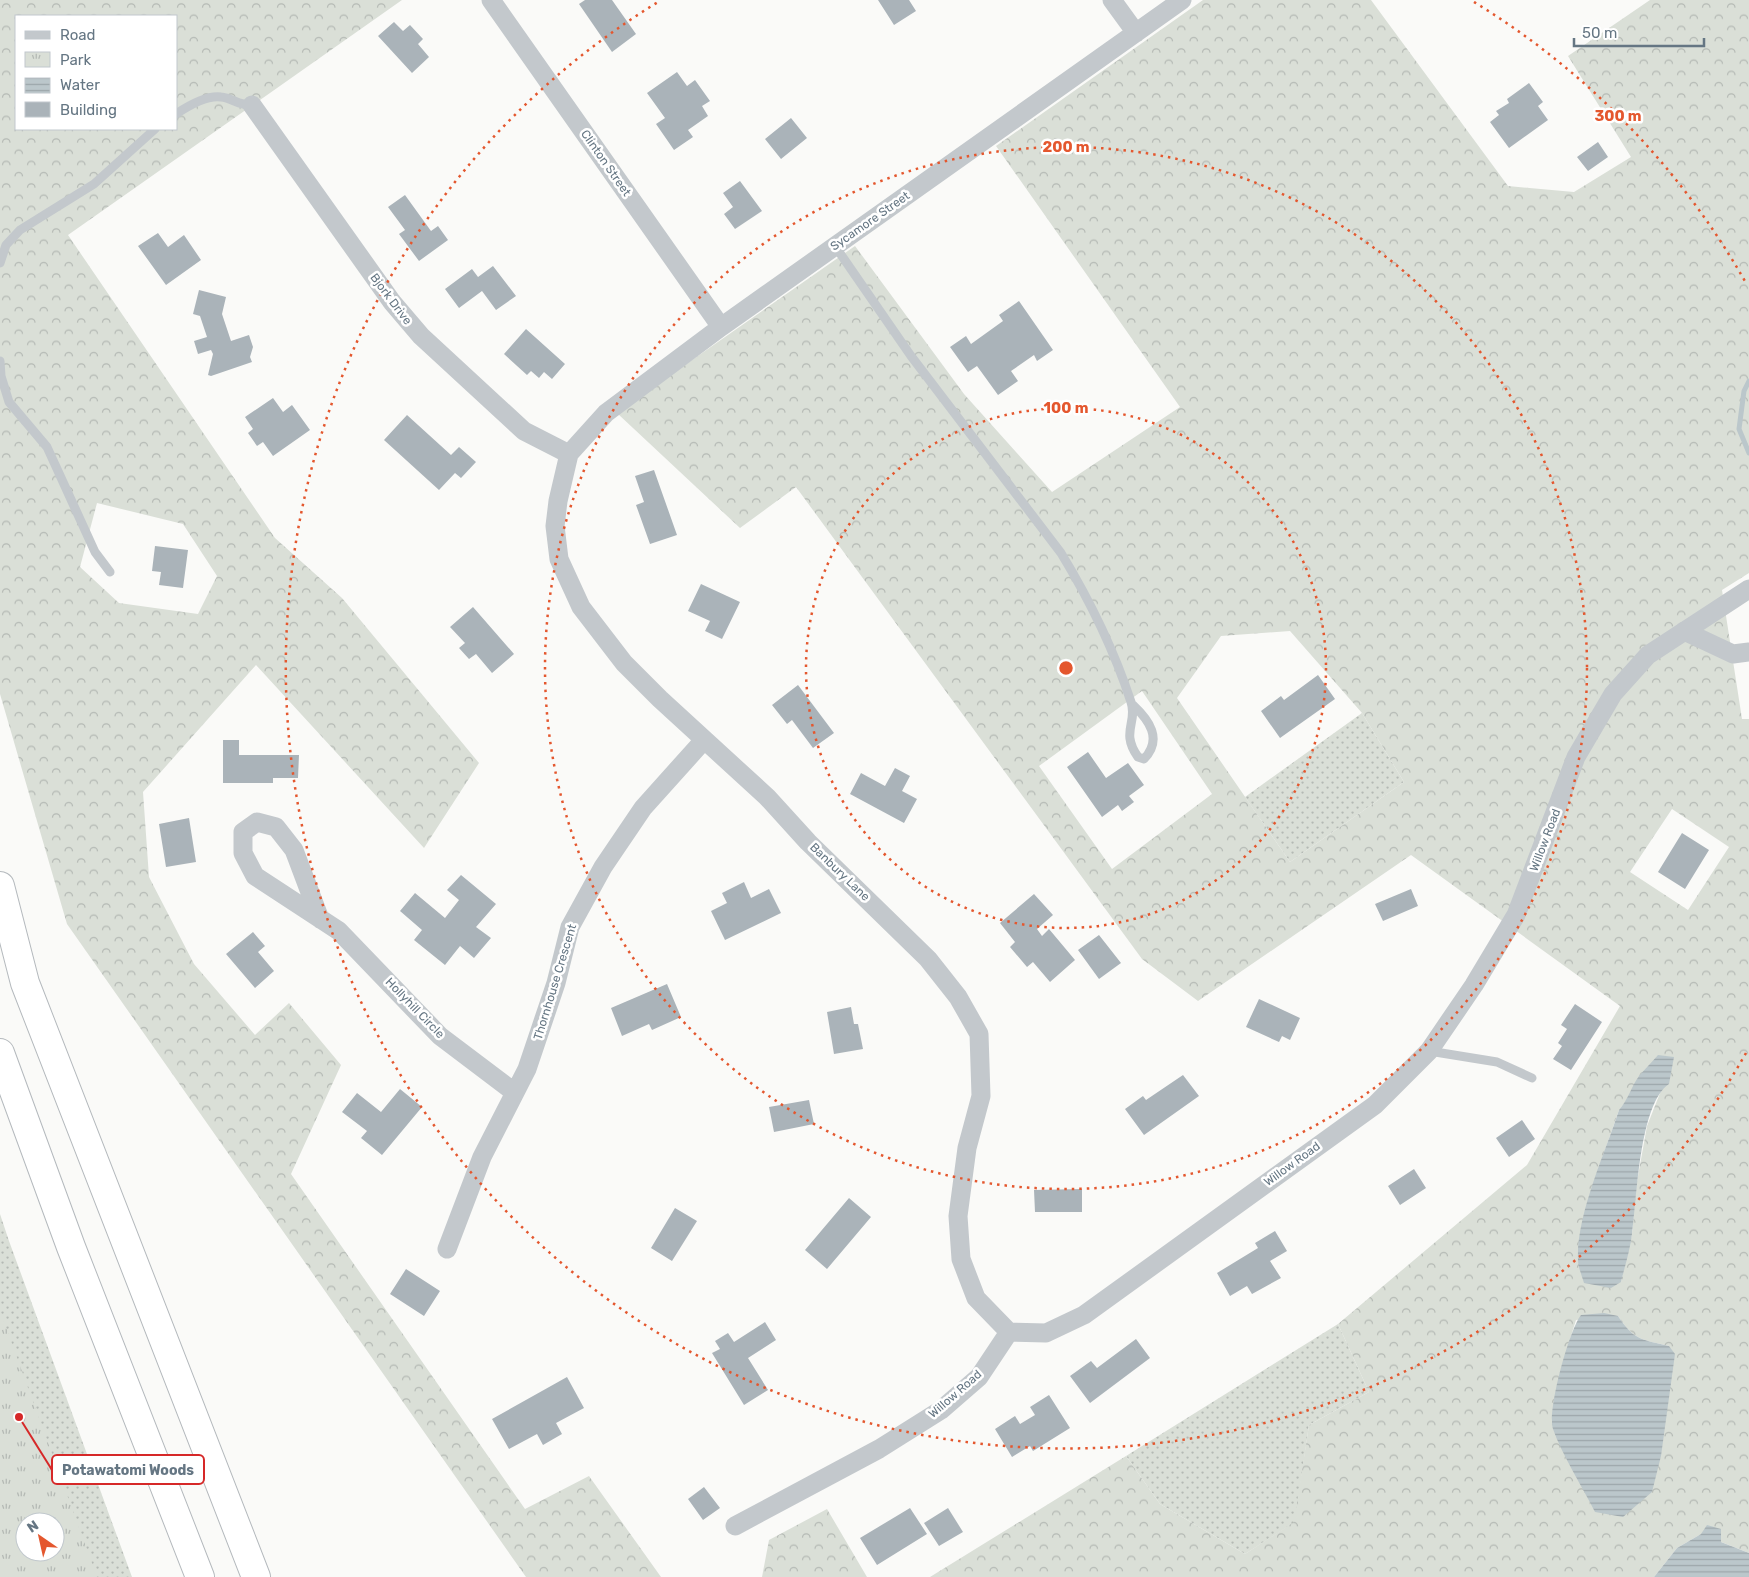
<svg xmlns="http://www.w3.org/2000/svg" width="1749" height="1577" viewBox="0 0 1749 1577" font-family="Rubik,sans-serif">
	<defs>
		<pattern id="grass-dots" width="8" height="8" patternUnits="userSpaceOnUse" patternTransform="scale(1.25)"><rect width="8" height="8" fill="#dadfd7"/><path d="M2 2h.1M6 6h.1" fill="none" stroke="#b4b9b4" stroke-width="1.8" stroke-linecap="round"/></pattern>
		<pattern id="forest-crowns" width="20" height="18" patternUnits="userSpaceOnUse" patternTransform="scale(1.25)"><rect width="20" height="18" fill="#dadfd7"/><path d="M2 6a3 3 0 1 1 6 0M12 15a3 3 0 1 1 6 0" fill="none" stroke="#b4b9b4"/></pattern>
		<pattern id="park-tufts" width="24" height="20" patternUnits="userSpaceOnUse" patternTransform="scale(1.25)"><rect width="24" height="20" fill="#dadfd7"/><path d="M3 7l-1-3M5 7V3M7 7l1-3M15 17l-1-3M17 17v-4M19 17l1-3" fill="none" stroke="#b4b9b4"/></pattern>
		<pattern id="water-rules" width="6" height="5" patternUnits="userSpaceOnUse" patternTransform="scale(1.25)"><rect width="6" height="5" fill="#bbc7cb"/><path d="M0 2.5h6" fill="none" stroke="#9ca6aa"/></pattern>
	</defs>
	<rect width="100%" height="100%" fill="#fafaf8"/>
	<path fill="url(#grass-dots)" fill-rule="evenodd" d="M1362 713 1404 782 1290 862 1245 797Z
		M0 1214 9 1241 132 1577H17L0 1530ZM25 1522H55V1552H25Z
		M1338 1324 1369 1392 1309 1425 1295 1522 1245 1554 1160 1504 1126 1456Z"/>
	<path fill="url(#forest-crowns)" fill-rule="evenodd" d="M0 0H402L68 235 275 538 342 598 479 763 424 848 256 665 143 792 149 877 194 964 255 1035 289 1003 341 1065 291 1174 525 1509 589 1476 661 1577H526L67 924 0 694ZM16 16H176V129H16ZM97 503 183 524 217 576 198 614 119 603 80 567Z
		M1203 0H1371L1508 186 1574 192 1631 157 1568 56 1650 0H1749V573L1722 590 1742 719H1749V1553L1701 1534 1677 1548 1654 1577H930L1126 1456 1160 1504 1245 1554 1294 1522 1309 1425 1369 1392 1338 1324 1527 1165 1620 1006 1411 855 1198 1001 1142 959 796 487 740 528 618 414 632 402 855 246 964 394 1052 492 1180 407 996 146ZM1290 631 1362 713 1404 782 1290 862 1177 698 1221 636ZM1142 691 1212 794 1112 869 1039 766ZM1672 809 1729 847 1688 910 1630 872ZM1662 1088 1647 1126 1636 1187 1632 1234 1621 1282 1578 1261C1581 1209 1602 1160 1619 1110L1628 1099ZM1618 1316C1635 1341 1641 1339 1669 1346L1553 1428C1553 1391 1565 1355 1576 1320Z
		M827 1509 867 1577H762L769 1540Z"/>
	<path fill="url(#park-tufts)" fill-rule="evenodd" d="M0 1311 97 1577H0ZM25 1522H55V1552H25Z"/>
	<path fill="url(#water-rules)" d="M1658 1055 1674 1057 1669 1084C1639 1104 1637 1199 1632 1234 1630 1250 1625 1266 1621 1282L1611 1288 1584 1283C1582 1276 1578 1267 1578 1260 1576 1216 1605 1153 1619 1110 1628 1100 1631 1087 1639 1076 1645 1069 1652 1062 1658 1055Z
		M1604 1313 1618 1316C1635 1341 1641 1339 1669 1346L1675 1354 1661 1456 1652 1492 1623 1517 1595 1512C1582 1486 1562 1455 1553 1429 1547 1411 1569 1330 1581 1315Z
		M1707 1525 1721 1529V1542L1749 1553V1577H1654L1677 1548 1701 1534Z"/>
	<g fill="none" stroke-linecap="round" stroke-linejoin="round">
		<path stroke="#bbc7cb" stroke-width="5" d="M1749 381 1744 391 1739 429 1749 453"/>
	</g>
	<path fill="#aab3b9" d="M585 0H612L636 34 612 52 579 4Z
		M878 0H909L916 11 894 25Z
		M394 22 403 31 410 25 423 39 418 44 429 57 412 73 378 36Z
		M677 72 687 86 695 80 710 101 702 106 708 116 688 130 693 137 674 150 656 124 665 118 647 93Z
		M1529 83 1543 102 1538 106 1548 120 1509 148 1490 122 1499 115 1496 111 1509 103 1507 99Z
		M791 118 807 138 781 159 765 139Z
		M1598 142 1608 157 1588 171 1577 157Z
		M740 181 762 211 735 229 724 214 733 207 723 193Z
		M405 195 431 231 438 226 448 240 419 261 399 234 405 230 388 207Z
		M158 233 168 247 184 235 201 260 166 285 138 246Z
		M493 266 516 296 496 310 482 291 459 308 445 289 472 269 478 277Z
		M199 290 226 297 222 314 231 341 249 335 253 347 250 357 252 362 211 376 208 375 213 354 211 350 198 354 194 341 207 337 200 316 193 314Z
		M1019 301 1053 350 1037 361 1034 355 1011 371 1018 381 998 395 977 366 968 372 950 347 966 336 971 344 1003 321 999 315Z
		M526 329 565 364 552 379 544 372 539 378 531 371 527 375 504 354Z
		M273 398 283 412 292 405 310 430 273 456 263 442 257 446 248 433 253 429 245 417Z
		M407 415 451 455 459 447 476 462 461 478 455 473 439 490 384 440Z
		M654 470 677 535 650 544 636 505 644 502 635 476Z
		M155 546 188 550 183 588 159 585 161 572 152 571Z
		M701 584 740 602 722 639 705 631 710 621 688 611Z
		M473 607 514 654 492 673 476 654 469 659 459 648 465 643 450 627Z
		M1318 675 1335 699 1280 738 1261 711 1281 696 1284 700Z
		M798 685 834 733 813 748 792 720 787 724 772 705Z
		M223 740H239V755H299L298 778H273V783H223Z
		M1088 752 1106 778 1128 763 1144 785 1129 796 1134 802 1122 811 1118 805 1102 817 1067 767Z
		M895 768 910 776 902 791 917 799 904 823 850 794 861 773 885 786Z
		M189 818 196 862 166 867 159 824Z
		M1682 833 1709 850 1685 889 1658 872Z
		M461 875 496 904 476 927 491 938 474 958 460 946 445 965 414 940 422 930 400 911 415 893 445 918 459 900 447 890Z
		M744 882 751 898 769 889 781 913 725 940 711 911 727 903 722 893Z
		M1411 889 1418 906 1383 921 1375 904Z
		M1034 894 1053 915 1037 929 1042 936 1049 929 1075 960 1050 982 1033 962 1027 967 1010 947 1015 942 1000 923Z
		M253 932 265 946 258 952 274 971 255 988 226 954Z
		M1099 935 1121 963 1099 979 1078 950Z
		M667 984 681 1017 652 1030 649 1024 622 1036 611 1008Z
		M1259 999 1300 1018 1290 1040 1282 1036 1279 1042 1246 1027Z
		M1575 1004 1602 1022 1571 1070 1553 1059 1562 1046 1558 1043 1567 1029 1561 1025Z
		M851 1007 854 1024H858L863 1049 834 1054 827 1012Z
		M1183 1075 1199 1096 1144 1135 1125 1109 1143 1096 1146 1100Z
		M400 1089 422 1107 382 1155 361 1138 367 1131 342 1112 357 1093 381 1112Z
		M809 1100 814 1124 774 1132 769 1107Z
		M1522 1120 1535 1139 1509 1157 1496 1138Z
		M1414 1169 1426 1188 1400 1205 1388 1186Z
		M1082 1189V1212H1035L1034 1190Z
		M849 1198 871 1217 827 1269 805 1250Z
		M675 1208 697 1221 672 1261 651 1248Z
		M1275 1231 1287 1251 1270 1261 1281 1278 1252 1294 1247 1286 1230 1296 1217 1273 1258 1248 1255 1243Z
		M406 1269 440 1291 424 1316 390 1294Z
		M765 1322 776 1340 748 1358 768 1390 744 1405 712 1353 720 1349 715 1341 728 1333 734 1342Z
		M1136 1339 1150 1358 1090 1403 1070 1376 1091 1361 1097 1368Z
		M567 1377 584 1408 556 1423 562 1434 543 1445 537 1434 509 1449 492 1419Z
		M1049 1395 1070 1428 1033 1451 1030 1446 1012 1457 995 1429 1015 1416 1020 1424 1035 1415 1030 1407Z
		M704 1487 720 1508 703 1520 688 1499Z
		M910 1508 927 1534 877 1565 860 1538Z
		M948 1508 963 1532 939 1546 924 1523Z"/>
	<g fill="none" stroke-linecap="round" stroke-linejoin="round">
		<defs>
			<path id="highway" d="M0 886 25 983 256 1577
				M0 1053 71 1247 200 1577"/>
		</defs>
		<use href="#highway" stroke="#b4b9bd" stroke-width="30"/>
		<path stroke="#c3c8cc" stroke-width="9" d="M176 114C188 106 206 95 221 97 232 98 240 106 252 105
			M835 246 911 356 1061 553C1089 599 1114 650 1131 702 1138 722 1120 732 1138 757L1144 759C1163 739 1149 720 1133 705
			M0 263 6 245 20 230 94 184 155 129
			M0 361 1 376 9 402 47 447 95 552 110 572
			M1429 1051 1497 1062 1532 1078"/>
		<path stroke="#c3c8cc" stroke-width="19" d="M491 0 721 327
			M1112 0 1136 33
			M252 105 392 302 421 336 524 431 569 454
			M1684 631 1733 654 1749 652
			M320 919 294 850 276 827 257 822 243 832V853L255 876 339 931 440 1036 514 1092
			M447 1249 482 1157 527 1069 556 983 570 927 603 867 643 808 704 740
			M1009 1332 976 1298 961 1259 958 1216 967 1148 981 1096 979 1034 958 997 928 959 808 842 767 797 660 699 624 663 581 607 559 559 555 526 558 501 569 454 606 413 721 327 1182 0
			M735 1526 879 1449 941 1410 979 1377 1009 1332 1046 1333 1084 1315 1375 1105 1429 1051 1474 985 1516 915 1576 757 1613 694 1648 655 1749 589"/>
		<use href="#highway" stroke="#fff" stroke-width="28"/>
	</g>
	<g fill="none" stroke="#e4572e" stroke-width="2.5" stroke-dasharray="2.5 5">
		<circle cx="1066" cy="668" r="260"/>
		<circle cx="1066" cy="668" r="521"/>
		<path d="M1746 1053A781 781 0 1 1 658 2M1474 2A781 781 0 0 1 1746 283"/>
	</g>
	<g text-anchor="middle" stroke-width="5" stroke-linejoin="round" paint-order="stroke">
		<g font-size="12" fill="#657683" stroke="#fff">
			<text transform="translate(606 163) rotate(55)" y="4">Clinton Street</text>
			<text transform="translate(870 221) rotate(-35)" y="4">Sycamore Street</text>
			<text transform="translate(391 299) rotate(53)" y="4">Bjork Drive</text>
			<text transform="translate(1545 840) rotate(-69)" y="4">Willow Road</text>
			<text transform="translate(840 872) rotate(44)" y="4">Banbury Lane</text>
			<text transform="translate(555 982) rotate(-73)" y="4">Thornhouse Crescent</text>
			<text transform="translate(415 1008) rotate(46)" y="4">Hollyhill Circle</text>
			<text transform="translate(1292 1164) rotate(-36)" y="4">Willow Road</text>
			<text transform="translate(955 1394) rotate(-41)" y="4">Willow Road</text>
		</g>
	</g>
	<circle cx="1066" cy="668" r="8" fill="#e4572e" stroke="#fff" stroke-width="2.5"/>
	<g font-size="15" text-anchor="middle" font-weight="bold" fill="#e4572e" stroke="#fff" stroke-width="5" stroke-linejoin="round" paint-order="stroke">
		<text x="1618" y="121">300 m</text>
		<text x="1066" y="152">200 m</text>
		<text x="1066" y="413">100 m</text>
	</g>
	<path fill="none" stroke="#d62828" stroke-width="2" d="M19 1417L52 1470"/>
	<circle fill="#d62828" stroke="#fff" stroke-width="2" cx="19" cy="1417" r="5"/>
	<rect fill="#fff" stroke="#d62828" stroke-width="2" x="52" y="1455" width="152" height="29" rx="5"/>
	<g font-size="14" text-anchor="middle" font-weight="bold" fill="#657683">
		<text x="128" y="1475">Potawatomi Woods</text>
	</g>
	<rect x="15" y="15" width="162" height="115" fill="#ffffff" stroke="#c1c8cd"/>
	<rect x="25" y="31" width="25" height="8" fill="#c3c8cc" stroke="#c1c8cd"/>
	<text x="60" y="40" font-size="15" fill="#657683">Road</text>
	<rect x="25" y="52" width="25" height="15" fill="url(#park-tufts)" stroke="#c1c8cd"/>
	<text x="60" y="65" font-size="15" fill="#657683">Park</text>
	<rect x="25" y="78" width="25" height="15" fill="url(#water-rules)" stroke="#c1c8cd"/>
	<text x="60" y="90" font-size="15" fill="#657683">Water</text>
	<rect x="25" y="102" width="25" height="15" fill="#aab3b9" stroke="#c1c8cd"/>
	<text x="60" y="115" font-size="15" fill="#657683">Building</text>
	<g transform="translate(40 1537) rotate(326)"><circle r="24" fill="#ffffff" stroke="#c1c8cd"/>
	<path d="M0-4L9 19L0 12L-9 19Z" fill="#e4572e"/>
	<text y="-8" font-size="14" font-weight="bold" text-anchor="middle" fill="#657683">N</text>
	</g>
	<path d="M1574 38v8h130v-8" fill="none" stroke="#657683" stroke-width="2.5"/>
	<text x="1582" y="38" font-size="15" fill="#657683" stroke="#ffffff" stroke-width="4" paint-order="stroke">50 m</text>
</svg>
